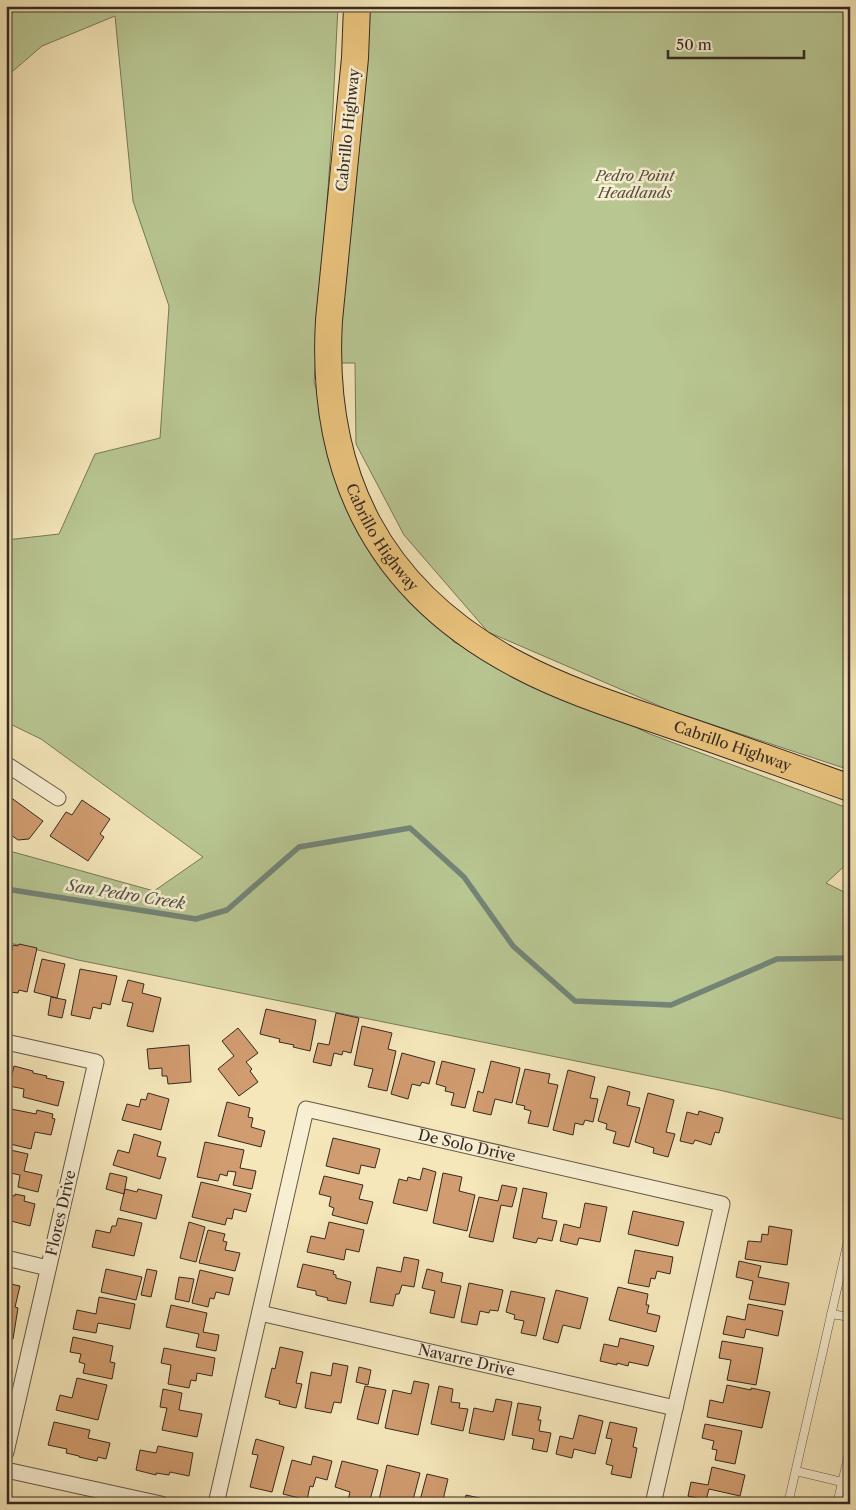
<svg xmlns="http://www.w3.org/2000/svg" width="856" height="1510" viewBox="0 0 856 1510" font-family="'Libre Caslon Text',serif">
	<rect width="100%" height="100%" fill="#f5e7ba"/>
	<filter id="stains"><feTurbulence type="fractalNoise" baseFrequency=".004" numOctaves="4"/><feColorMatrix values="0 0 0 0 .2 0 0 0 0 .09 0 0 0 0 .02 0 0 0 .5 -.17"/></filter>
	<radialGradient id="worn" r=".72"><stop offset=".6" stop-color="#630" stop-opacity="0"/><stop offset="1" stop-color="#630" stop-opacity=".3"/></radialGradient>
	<path fill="#b8c692" stroke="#77785a" d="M6 6H338L331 147 314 382 365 545 454 642 650 734 850 809V861L826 883 850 895V1121L719 1090 78 960 6 942V850L154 891 203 857 41 739 6 722V540L59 534 95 454 160 438 169 306 133 201 115 16 42 46 6 77Z
		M350 6H850V770L671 711 488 632 404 535 356 444 355 363H325Z"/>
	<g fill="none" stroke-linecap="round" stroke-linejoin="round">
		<path stroke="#738476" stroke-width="5.5" d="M6 889 196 919 227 910 299 847 410 828 464 877 513 946 575 1001 671 1005 777 959 850 958"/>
	</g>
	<path fill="#d19c6f" stroke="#362923" d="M6 794 43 821 29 839 18 840 11 835 10 837 6 835Z
		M82 800 110 819 100 834 104 837 88 861 50 836 66 812 72 815Z
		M19 944 37 948 27 992 19 990 18 993 10 992 7 1005 6 965H9L13 945 18 946Z
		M42 959 65 964 57 998 34 992Z
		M80 969 117 976 110 1005 102 1003 101 1009 93 1007 90 1019 71 1015Z
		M128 980 144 984 142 993 161 998 153 1032 127 1026 133 1003 122 1001Z
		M51 997 66 1000 62 1018 48 1015Z
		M266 1009 316 1020 310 1051 293 1047 294 1045 279 1042 280 1039 260 1034Z
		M336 1013 359 1018 351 1053 343 1051 342 1055 334 1053 331 1066 313 1062 318 1043 329 1045Z
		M362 1026 392 1033 388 1049 396 1051 387 1091 368 1087 373 1069 354 1065Z
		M238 1028 258 1053 246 1062 252 1069 250 1071 258 1082 239 1096 218 1069 234 1056 222 1041Z
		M189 1045 191 1082 168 1084 167 1076H162V1068L149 1069 147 1049Z
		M402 1053 435 1062 429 1084 422 1082 420 1086 412 1084 408 1099 391 1094Z
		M442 1061 475 1069 465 1108 451 1105 454 1093 445 1091 446 1087 436 1084Z
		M491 1061 520 1068 512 1103 495 1099 491 1115 473 1111 478 1091 483 1093Z
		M14 1066 33 1071V1073L47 1076 46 1078 64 1082 58 1106 23 1097 24 1089 9 1086Z
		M525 1069 550 1074 548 1083 558 1085 548 1127 528 1123 531 1111 524 1109 525 1106 516 1104Z
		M568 1070 595 1077 590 1098 598 1099 593 1122 585 1120 583 1125 575 1123 573 1135 553 1130Z
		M608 1086 630 1092 627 1105 640 1108 629 1147 613 1143 616 1132 606 1129 607 1124 598 1121Z
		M148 1093 169 1099 161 1130 122 1120 127 1104 139 1107 141 1099 146 1100Z
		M648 1093 674 1100 666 1132 675 1134 668 1157 653 1153 654 1148 635 1142Z
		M227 1102 250 1108 248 1117 253 1118 251 1127 265 1131 261 1147 218 1136Z
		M6 1108 36 1114 37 1110 53 1114 52 1118 55 1119 51 1135 35 1132 31 1149 6 1143Z
		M699 1111 723 1118 719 1133 715 1132 711 1145 695 1140 693 1144 680 1141 687 1112 698 1115Z
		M134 1134 161 1142 157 1156 166 1158 160 1179 113 1165 118 1150 129 1153Z
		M333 1138 380 1149 375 1168 361 1165 359 1174 326 1166Z
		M205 1142 244 1150 240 1168 256 1171 252 1189 233 1185 236 1172 228 1171 227 1176 220 1174 218 1181 197 1177Z
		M6 1149 28 1154 24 1171 42 1175 38 1192 18 1187 20 1175 6 1172Z
		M423 1168 436 1172 427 1211 393 1203 399 1179 407 1181 408 1177 420 1180Z
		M110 1173 127 1177 124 1194 106 1189Z
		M443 1173 462 1177 459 1191 475 1195 467 1231 433 1223Z
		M324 1176 363 1185 359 1199 373 1202 367 1224 332 1215 334 1208 329 1206 331 1197 319 1194Z
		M201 1182 251 1194 246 1212 234 1209 232 1219 227 1218 225 1225 192 1217Z
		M502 1185 517 1188 512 1207 501 1205 493 1242 469 1237 479 1197 498 1201Z
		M523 1188 547 1193 542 1218 557 1221 552 1241 538 1238 536 1243 513 1238Z
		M125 1189 137 1192 138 1189 162 1195 156 1219 120 1210Z
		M15 1194 25 1196 24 1201 35 1204 30 1226 11 1221 10 1225 6 1224V1197L7 1195 15 1196Z
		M585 1203 607 1207 600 1242 579 1238 577 1245 560 1241 564 1224 580 1228Z
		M633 1211 684 1222 678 1246 628 1234Z
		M118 1218 142 1223 134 1256 92 1247 96 1230 110 1233 112 1226H116Z
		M189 1222 205 1227 196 1262 180 1258Z
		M329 1222 364 1230 359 1252 346 1249 344 1260 307 1252 311 1236 325 1239Z
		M769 1226 792 1230 787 1265 745 1259 748 1241 761 1242 762 1234 768 1235Z
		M208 1230 225 1234 223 1241 227 1242 225 1250 240 1253 235 1271 199 1263Z
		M635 1250 673 1257 670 1274 657 1271 655 1279 651 1278 649 1287 628 1283Z
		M404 1257 419 1260 414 1287 402 1285 399 1294H396L393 1306 370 1302 377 1267 401 1272Z
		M739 1261 761 1266 758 1277 789 1283 785 1305 749 1299 753 1281 736 1277Z
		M303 1264 334 1271 333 1274 336 1275V1278L351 1282 346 1304 327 1300 328 1298 316 1295V1291L297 1287Z
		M106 1269 142 1277 136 1300 101 1292Z
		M147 1269 157 1271 151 1297 141 1295Z
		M427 1269 443 1273 441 1282 461 1286 454 1318 430 1313 435 1291 422 1288Z
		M200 1270 233 1278 229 1295 216 1292 214 1299 210 1298 208 1307 192 1303Z
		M179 1277 194 1279 189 1302 175 1299Z
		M6 1283 20 1286 15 1307 18 1308 13 1339 6 1338Z
		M469 1283 503 1290 498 1311 490 1310 489 1313 480 1311 477 1325 461 1322Z
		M618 1287 648 1294 646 1305H649L647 1313 660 1316 656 1332 609 1320Z
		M556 1290 588 1298 580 1329 563 1325 558 1343 543 1339Z
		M511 1291 545 1298 536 1336 521 1333 524 1321 514 1319 515 1315 506 1312Z
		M99 1297 135 1304 130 1329 98 1323 96 1333 73 1329 77 1310 96 1314Z
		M748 1304 783 1311 778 1336 746 1329 744 1338 723 1334 727 1316 745 1320Z
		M171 1305 207 1313 203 1332 219 1335 216 1351 196 1347 199 1334 166 1327Z
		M73 1337 113 1346 110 1362 115 1363 112 1379 83 1373 85 1364 79 1362 81 1354 70 1352Z
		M620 1338 654 1346 648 1366 629 1362 628 1366 617 1363V1365L600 1361 604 1344 618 1347Z
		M722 1341 763 1348 756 1385 727 1380 731 1360 719 1358Z
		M280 1347 303 1352 296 1383 302 1384 296 1408 279 1404 280 1401 265 1397 272 1368 275 1369Z
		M164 1348 215 1358 212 1376 197 1373 196 1381 191 1380 189 1388 168 1384 171 1365 161 1363Z
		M333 1363 348 1366 341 1403 334 1402 331 1413 305 1408 311 1372 331 1376Z
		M359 1367 371 1370 368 1385 356 1382Z
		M77 1378 107 1385 98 1420 56 1410 60 1395 72 1398Z
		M414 1381 429 1384 418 1435 385 1428 393 1390 411 1394Z
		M727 1385 751 1390V1388L770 1392 762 1428 707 1417 710 1400 723 1403Z
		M365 1386 386 1390 378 1424 357 1419Z
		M439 1386 453 1389 451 1402 460 1403 459 1408 468 1409 463 1431 431 1424Z
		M163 1389 182 1393 179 1410 202 1414 197 1437 162 1430 167 1408 160 1407Z
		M496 1399 512 1402 504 1440 469 1433 474 1408 493 1412Z
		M518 1403 541 1407 538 1420H541L539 1431 551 1433 547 1452 532 1449 534 1439 512 1435Z
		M579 1415 603 1421 595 1454 574 1449 572 1458 556 1454 560 1436 573 1439Z
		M54 1422 90 1430 88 1438 110 1443 106 1459 98 1457 97 1461 79 1457V1456L66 1453 67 1449 48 1445Z
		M610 1422 637 1428 633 1447 637 1448 631 1478 611 1474 613 1466 606 1464 612 1439 606 1438Z
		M705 1424 742 1431 735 1464 715 1460 717 1450 712 1449 714 1441 702 1438Z
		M256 1439 284 1447 272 1492 250 1487 258 1455 252 1454Z
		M158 1446 193 1453 189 1476 170 1472 169 1475 156 1473V1475L136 1470 140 1450 156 1453Z
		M313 1456 332 1461 327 1480 316 1477 313 1487 310 1486 307 1500 283 1494 292 1460 311 1465Z
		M342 1461 378 1470 369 1504H347L350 1492 335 1487Z
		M387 1465 420 1473 412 1504H378Z
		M712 1467 745 1475 740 1496 709 1489 706 1500 688 1496 691 1482 708 1485Z
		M427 1474 448 1479 442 1504H419Z
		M466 1495 497 1502V1504H464Z"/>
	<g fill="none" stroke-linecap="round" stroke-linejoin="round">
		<defs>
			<path id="service" d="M831 1314 850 1317
				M796 1471 842 1482
				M788 1504 850 1232
				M837 1504 850 1449"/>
			<g id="minor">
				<path d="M6 764 58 798"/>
				<path d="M6 1042 96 1062 6 1452"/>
				<path d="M6 1258 48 1268"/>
				<path id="s1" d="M260 1313 675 1408"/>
				<path d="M6 1470 161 1504"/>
				<path id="s2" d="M216 1504 306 1109 722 1204 653 1504"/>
			</g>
			<g id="trunk">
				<path id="s3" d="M357 6 355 58 329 320C320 475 379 592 518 665 567 691 622 708 674 726 733 746 791 767 850 788"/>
			</g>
		</defs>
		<use href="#service" stroke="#665849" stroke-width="9"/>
		<use href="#minor" stroke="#665849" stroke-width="17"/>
		<use href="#trunk" stroke="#362923" stroke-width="28"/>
		<use href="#service" stroke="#f8efd2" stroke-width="8"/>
		<use href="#minor" stroke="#f8efd2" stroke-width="15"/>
		<use href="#trunk" stroke="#eac47d" stroke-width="26"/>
	</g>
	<g text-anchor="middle" stroke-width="5" stroke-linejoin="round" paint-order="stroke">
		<g font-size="15" fill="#362923" stroke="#f8efd2">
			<text transform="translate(348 130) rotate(-84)" y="5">Cabrillo Highway</text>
			<text dy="5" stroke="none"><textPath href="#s3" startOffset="544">Cabrillo Highway</textPath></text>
			<text dy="5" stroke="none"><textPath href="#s3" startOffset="964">Cabrillo Highway</textPath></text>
			<text dy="5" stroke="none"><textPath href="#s2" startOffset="570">De Solo Drive</textPath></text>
			<text transform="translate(61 1213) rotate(-77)" y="5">Flores Drive</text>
			<text dy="5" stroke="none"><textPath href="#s1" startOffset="212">Navarre Drive</textPath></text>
		</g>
		<g font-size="15" font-style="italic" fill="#56503f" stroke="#f8efd2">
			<text x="635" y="181">Pedro Point<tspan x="635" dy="17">Headlands</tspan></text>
		</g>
		<g font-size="16" font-style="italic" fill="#504f46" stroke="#f8efd2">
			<text transform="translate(126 894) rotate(9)" y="6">San Pedro Creek</text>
		</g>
	</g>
	<rect width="856" height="1510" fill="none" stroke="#f5e7ba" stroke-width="25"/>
	<rect x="8" y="8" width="841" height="1495" fill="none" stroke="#362923" stroke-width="2.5"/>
	<rect x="12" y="12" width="831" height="1485" fill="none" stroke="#362923"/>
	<path d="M668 50v8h136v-8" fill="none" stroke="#362923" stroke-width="2.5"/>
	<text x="676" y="50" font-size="15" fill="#362923" stroke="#f8efd2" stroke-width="4" paint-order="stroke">50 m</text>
	<rect width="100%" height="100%" filter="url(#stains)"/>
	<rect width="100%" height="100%" fill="url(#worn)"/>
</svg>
